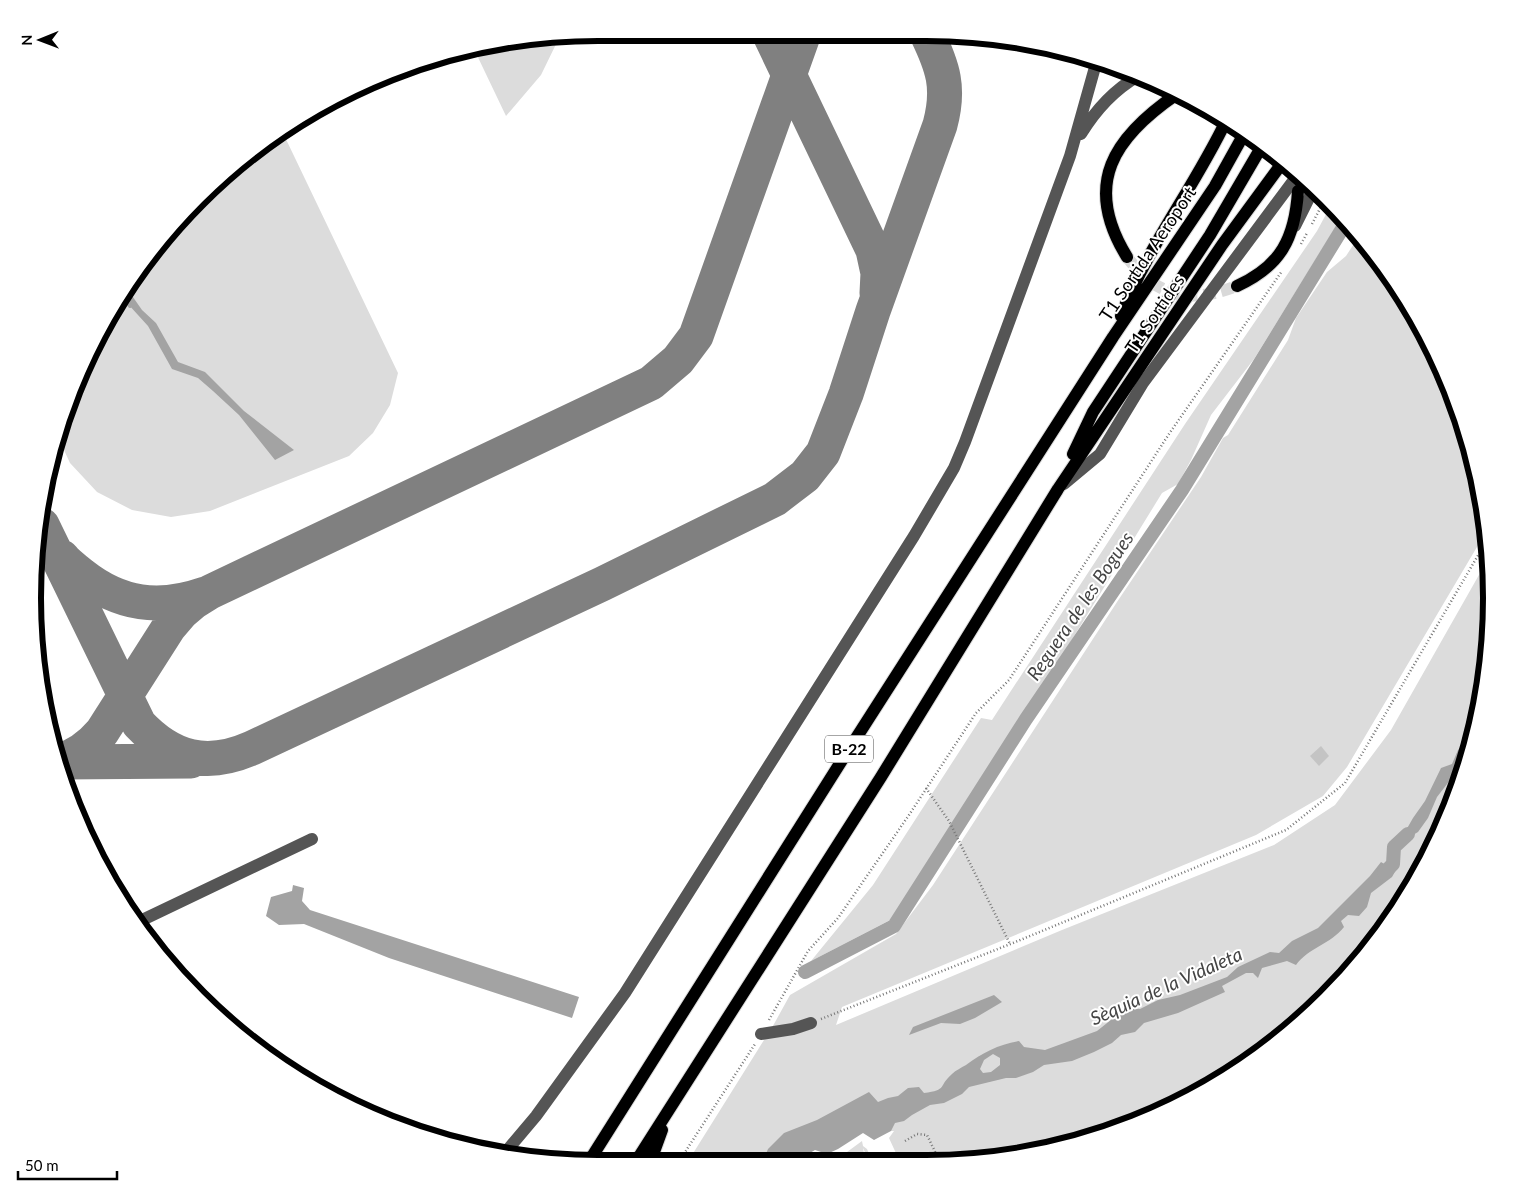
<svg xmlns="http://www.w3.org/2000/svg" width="1524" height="1196" viewBox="0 0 1524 1196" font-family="Lato,sans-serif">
	<rect width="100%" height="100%" fill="#fff"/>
	<path fill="#dcdcdc" d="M559 38 541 75 506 116 474 49Z
		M283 133 398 373 390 405 373 433 349 456 210 511 171 517 132 510 97 492 70 463 58 437 108 315 198 198Z
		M1331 205 1342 216 1340 220 1254 359 1211 415 1191 460 1178 484 1162 493 1052 672 892 919 811 961 873 885 981 718 992 720 1185 424 1317 231Z
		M1359 236 1416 315 1461 416 1487 530 1347 767 1323 796 1256 835 842 1007 836 1025 1062 930 1274 845 1335 805 1391 730 1488 559 1490 635 1472 744 1433 848 1375 942 1299 1023 1209 1088 1108 1134 963 1162H900L889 1138 894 1131H891L866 1106 774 1163H687L774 1024 790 995 896 934 933 885 1117 602 1201 477 1223 438 1228 435 1288 340 1296 318 1327 272 1346 256Z
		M862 1141 863 1146 867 1149 873 1163H870L863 1148 864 1154 868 1163H832Z"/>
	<path fill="#a3a3a3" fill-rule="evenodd" d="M128 290 142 310 156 323 178 362 205 372 244 411 294 450 275 460 239 415 213 391 198 378 172 369 148 326 128 304 124 295Z
		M1479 705 1474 731 1465 744 1464 755 1454 775 1437 797 1428 818 1418 832 1403 841 1398 854 1400 863 1392 877 1371 893 1367 907 1359 916 1348 915 1341 921 1344 927C1331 944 1308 948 1296 965L1287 961 1262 968 1258 978 1253 973H1246L1222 986 1225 992 1178 1013 1144 1023 1135 1032 1121 1035 1112 1043 1094 1052 1072 1061 1044 1065 1033 1072 1016 1078H1006L969 1087 962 1094 944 1103 930 1105 912 1115 904 1121 895 1123 891 1131 874 1140 863 1133 838 1149 827 1154 815 1150 793 1163H749L765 1156 768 1149 784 1133 817 1120 869 1092 878 1102 888 1098 898 1096 908 1088 919 1087 924 1093C948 1090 938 1086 952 1074 956 1070 961 1068 966 1065 982 1053 999 1044 1019 1041L1024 1047 1045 1050 1097 1031 1126 1008 1140 1009 1158 1000 1180 995 1227 977 1238 967 1270 952 1279 953 1292 941 1318 928 1370 876 1381 862 1386 865 1393 858 1394 847 1401 839 1413 818 1425 801 1441 768 1452 764 1458 750 1465 744V731ZM993 1054 1000 1058V1065L991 1072 983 1073 980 1069 984 1060Z
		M293 885 304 888 302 901 310 910 579 997 572 1018 389 958 304 924 279 925 266 916 271 897 292 891Z
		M994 995 1002 1002 975 1018 960 1024 941 1023 909 1035 913 1027Z"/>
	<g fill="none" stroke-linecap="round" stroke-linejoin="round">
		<path stroke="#a3a3a3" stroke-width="4" d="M124 295 130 306"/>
		<path stroke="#a3a3a3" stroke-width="14" d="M1384 873 1393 864 1394 847 1408 834
			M805 972 894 926 1026 719 1182 490 1347 221"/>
		<path stroke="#808080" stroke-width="35" d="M769 33 873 250 878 273 877 293
			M42 525 139 724C172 759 207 768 252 748L602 584 775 499 805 476 823 453 846 394 873 311 940 125C950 88 943 67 927 34
			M62 557C67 564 75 569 82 575 120 605 159 610 205 594
			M59 761C77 756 90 746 102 732L169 627 181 613 194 602 210 592 651 383 678 360 696 336 804 33
			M61 762 191 761"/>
	</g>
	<path fill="#c4c4c4" d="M1321 746 1329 756 1319 766 1310 756Z"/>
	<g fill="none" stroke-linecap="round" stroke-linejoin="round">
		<path stroke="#d9d9d9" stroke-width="12" stroke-dasharray="12 6" stroke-linecap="butt" d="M1127 257C1158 298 1190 304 1237 286"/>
		<defs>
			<path id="major" d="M1127 257C1082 184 1114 137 1177 94
				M1237 286C1281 266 1295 238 1298 191
				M1121 316C1147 247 1194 188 1226 121
				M1073 454 1093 412 1210 235 1262 146
				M588 1163 844 757 1113 337 1215 186 1244 134
				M635 1163 881 777 1058 489 1222 245 1283 162
				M650 1163 662 1130"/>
		</defs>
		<use href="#major" stroke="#dbdbdb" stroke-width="14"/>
		<path stroke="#777" stroke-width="2.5" stroke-dasharray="1 2.5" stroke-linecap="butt" d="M1312 224 1325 199
			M1301 244 1307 233
			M926 788 949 821 1010 944
			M1444 819 1445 816
			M821 1019 1013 943 1286 830 1345 783 1487 540
			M769 1020 808 951 838 918 909 815 976 713 1009 680 1169 434 1282 271
			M905 1141 917 1134 927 1135 940 1162
			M678 1163 755 1044"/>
		<path stroke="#555" stroke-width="12" d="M1081 134C1095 111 1114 90 1138 76
			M1295 226 1314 188
			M1064 484 1100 454 1143 383 1299 173
			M138 922 312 839
			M761 1034 793 1029 811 1023
			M504 1154 536 1116 625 993 914 536 954 468 965 442 1070 156 1097 60"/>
		<use href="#major" stroke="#000" stroke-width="12"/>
	</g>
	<g text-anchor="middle" stroke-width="4" stroke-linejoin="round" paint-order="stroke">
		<rect fill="#fff" stroke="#4c4c4c" stroke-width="1" x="825" y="735.5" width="48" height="27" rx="4"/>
		<g font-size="16" font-weight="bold" fill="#000">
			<text x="849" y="755">B-22</text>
		</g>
		<g font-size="18" fill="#000" stroke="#fff">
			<text transform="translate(1148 254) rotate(-56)" y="6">T1 Sortida Aeroport</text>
			<text transform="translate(1155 314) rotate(-56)" y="6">T1 Sortides</text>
		</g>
		<g font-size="19" font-style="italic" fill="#444" stroke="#fff">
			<text transform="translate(1080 606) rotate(-56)" y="7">Reguera de les Bogues</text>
			<text transform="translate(1166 986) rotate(-24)" y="7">Sèquia de la Vidaleta</text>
		</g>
	</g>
	<path d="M0 0H1524V1196H0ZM598 41H926A557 557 0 0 1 1483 598V598A557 557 0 0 1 926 1155H598A557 557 0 0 1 41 598V598A557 557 0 0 1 598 41Z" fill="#fff" fill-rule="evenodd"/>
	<path fill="none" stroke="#000" stroke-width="6" d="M598 41H926A557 557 0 0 1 1483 598V598A557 557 0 0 1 926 1155H598A557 557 0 0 1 41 598V598A557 557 0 0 1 598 41Z"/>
	<g transform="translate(40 40) rotate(269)" stroke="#ffffff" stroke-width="4" paint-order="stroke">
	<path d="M0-4L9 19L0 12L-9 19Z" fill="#000000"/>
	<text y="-8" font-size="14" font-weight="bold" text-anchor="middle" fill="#000000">N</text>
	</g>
	<path d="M18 1171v8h99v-8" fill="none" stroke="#000000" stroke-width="2.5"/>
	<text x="25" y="1171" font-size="15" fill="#000000" stroke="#ffffff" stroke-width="4" paint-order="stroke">50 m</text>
</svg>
